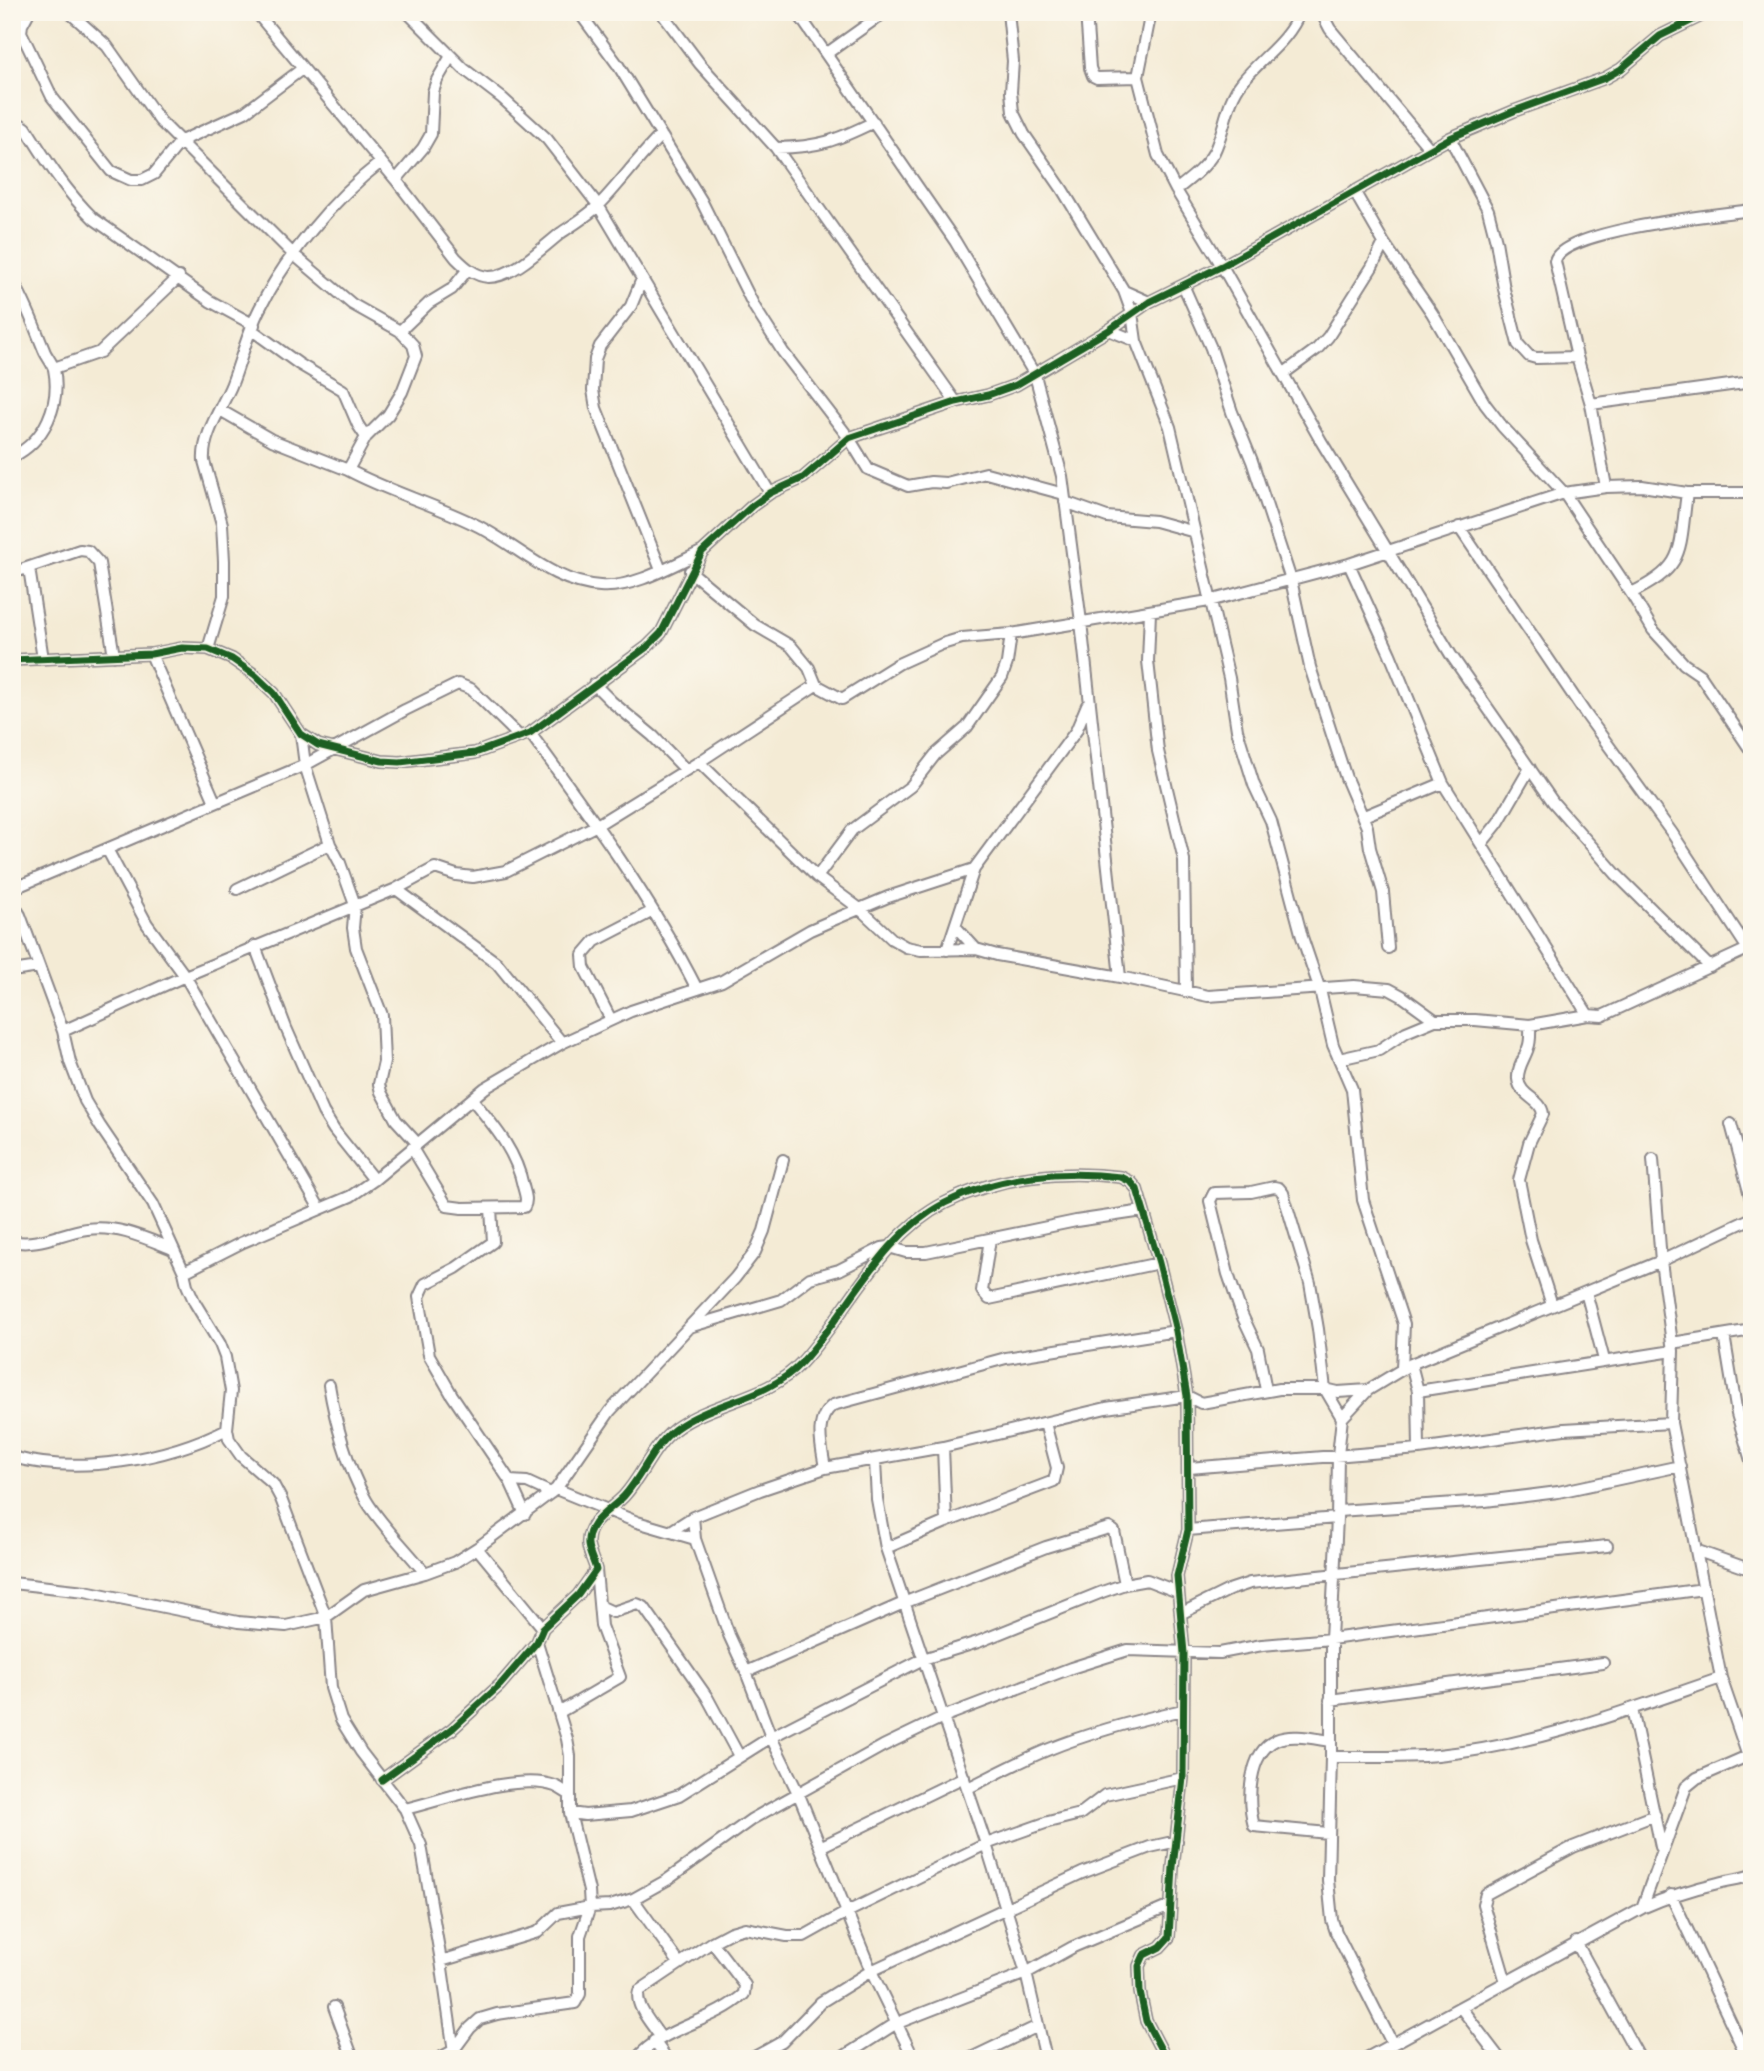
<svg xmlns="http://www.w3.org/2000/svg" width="1764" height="2071" viewBox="0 0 1764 2071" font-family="'Architects Daughter',sans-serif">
	<rect width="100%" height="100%" fill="#fbf7ec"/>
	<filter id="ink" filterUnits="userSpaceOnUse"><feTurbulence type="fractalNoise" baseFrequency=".0143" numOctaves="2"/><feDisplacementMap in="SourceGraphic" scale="14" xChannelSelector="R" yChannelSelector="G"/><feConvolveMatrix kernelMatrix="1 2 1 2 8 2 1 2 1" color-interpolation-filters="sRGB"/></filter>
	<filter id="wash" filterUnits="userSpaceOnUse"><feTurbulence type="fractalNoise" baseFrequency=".00686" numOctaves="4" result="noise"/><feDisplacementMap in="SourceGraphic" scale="28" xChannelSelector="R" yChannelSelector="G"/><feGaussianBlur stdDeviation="1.57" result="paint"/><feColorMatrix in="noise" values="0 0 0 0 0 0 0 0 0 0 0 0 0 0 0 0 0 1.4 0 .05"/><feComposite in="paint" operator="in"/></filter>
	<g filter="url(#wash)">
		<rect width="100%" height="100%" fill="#f4ebd5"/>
	</g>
	<g filter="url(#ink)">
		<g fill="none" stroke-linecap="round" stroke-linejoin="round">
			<defs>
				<path id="minor" d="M29 12 22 25 21 32 52 97 111 171 131 180H142L154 174 181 141 245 112 302 69
					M69 12 107 46 160 121 293 254 352 304 400 331 413 345 416 356 402 392 388 415 366 437 348 470C389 492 434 504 476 525 517 545 552 583 600 586 632 589 673 565 701 552
					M256 12 396 180 456 258C465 267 475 276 488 277 512 278 543 247 561 233 574 224 589 215 600 204 621 182 639 157 661 135
					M407 12 464 69 502 98 547 139 598 205 770 493
					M579 12 618 65 701 200 755 308 783 352 849 438 868 469 908 486 931 482 946 483 986 473 1064 494
					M661 12 700 64 776 148 956 402
					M797 12 955 241 1035 375 1062 476 1081 622 1120 977
					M1008 12 1013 61 1011 92 1013 112 1024 134 1062 189 1124 291 1132 313 1136 341 1170 427 1229 678 1237 730 1254 785 1271 821 1302 937 1320 990 1333 1045 1352 1089 1363 1200 1404 1324 1402 1368
					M1086 12 1090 68 1093 76 1097 78 1138 77 1158 155 1176 190 1222 266 1321 441 1451 655 1553 802 1616 874 1710 967
					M1321 12 1330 29 1430 149
					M826 54 885 12
					M1138 77 1151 12
					M12 125 20 124 26 128C46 160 66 192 94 219L210 301 254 325
					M1450 138 1488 210 1496 241 1504 289 1518 344 1529 356 1536 358 1577 357
					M776 148C820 147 835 141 874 122
					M396 180 423 148 431 134 433 92 437 80 451 56
					M1176 190C1190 179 1205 168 1214 152 1225 130 1226 102 1242 82 1261 58 1288 42 1300 12
					M1354 191 1384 243 1432 313 1485 404 1502 426 1564 493 1631 593 1653 630 1684 664 1700 675 1752 752
					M642 279 631 306 600 346 595 359 593 390 596 408 661 570
					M12 280C26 302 34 326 44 350 46 356 52 362 54 369 61 404 45 441 12 457
					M1184 287 1211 348 1232 412 1252 461 1291 580 1310 667 1346 778 1367 827 1370 848 1383 892 1388 948
					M1124 291 1149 302
					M252 330 299 364 343 390 358 425 366 437
					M1109 330 1136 341
					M400 331 429 303 452 289 468 269
					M54 368 100 352 179 277
					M1283 374 1317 349 1328 337 1372 267 1384 243
					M1591 404 1752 382
					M220 410 272 440 348 470
					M1606 487 1591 404 1577 357 1555 261C1561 230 1720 214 1752 210
					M1065 502 1107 517 1155 521 1195 532
					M1459 527 1585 713 1672 833 1748 949
					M1349 564 1390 654 1443 783 1588 1015
					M29 568 43 659
					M690 571 755 625 791 646 809 668 816 685
					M12 573 80 550 88 551 99 563 114 656
					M1631 593C1687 567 1679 549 1687 493
					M1150 612 1148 661 1158 751 1184 860 1186 990
					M208 649 224 596V561L222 524 204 461C202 436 221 409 231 386 241 361 247 334 259 310 285 257 334 198 381 162
					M151 654 215 802
					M12 660 151 654 182 648 208 649 232 659 255 675 274 693 301 734 318 745 382 761 400 762 475 753 530 733 647 647 661 633 702 552 752 506 770 493 803 478 849 438 956 402 988 395 1016 385 1109 330 1149 302 1222 266 1450 138 1514 111 1605 78 1621 69 1660 36 1709 12
					M594 684 612 702 653 736 686 770
					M530 733C590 815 651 898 697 989
					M301 734 305 765 330 844 340 863 355 905 353 928 356 948 382 1015 384 1062 379 1084 381 1092 396 1120 417 1143
					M699 762 817 877 860 909 892 939 906 947 921 950 976 949 997 955 1120 977 1208 996 1354 986 1389 989 1402 996 1435 1020
					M1364 816 1443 783
					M1481 844 1498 823 1530 768
					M107 849 147 924 185 976 320 1209
					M817 877 852 830 911 786 935 755 967 727 1002 677 1007 663 1011 634
					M12 889 305 765 405 710 458 684 471 689 520 737
					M237 889 330 844
					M396 889 497 963 562 1043
					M12 902 20 915 63 1031 70 1062 85 1101 100 1126 153 1204 184 1272 187 1285 195 1303 220 1344 225 1357 231 1391 227 1429 229 1439 241 1456 273 1484 281 1499 326 1617 331 1688 341 1720 361 1752 405 1809 421 1845 441 1961 455 2059
					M955 926 976 949
					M255 946 286 1028 323 1112 334 1130 374 1180
					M947 950 974 869 1076 731 1087 705
					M12 971 39 967
					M611 1020 584 967 583 955 595 941 653 911
					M1530 1025C1530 1033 1531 1041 1528 1048 1525 1058 1517 1068 1518 1079 1520 1097 1541 1098 1543 1114L1529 1143 1519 1180 1531 1240 1552 1305
					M63 1031 185 976 396 889 435 868 456 875 473 877 506 871 597 825 699 762 816 685 842 699 898 664 942 644 962 638 1011 634 1209 601 1349 564 1564 493 1606 487 1642 486 1687 493H1752
					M1339 1059 1379 1050 1406 1032 1435 1020H1475L1530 1025 1588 1015 1602 1016 1752 947
					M1731 1124 1752 1203
					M412 1148 447 1206 462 1208 524 1207C528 1200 525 1194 523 1186 516 1151 494 1126 472 1099
					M1653 1159 1661 1261 1673 1351 1671 1423 1721 1678 1752 1768
					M491 1208 493 1242 456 1268 425 1284 419 1297 429 1355 452 1395 510 1481 525 1514
					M990 1239 982 1291 989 1299 1159 1263
					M12 1241C38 1247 62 1232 87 1229 118 1225 145 1238 173 1249
					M184 1272 243 1242 351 1196 374 1180 485 1088 562 1043 631 1011 722 981 810 930 833 920 888 897 974 869
					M1586 1292 1604 1360
					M689 1327 781 1300 810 1278 839 1270 882 1248 889 1247 906 1252H926L1076 1221 1143 1211
					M1724 1335 1737 1414 1752 1464
					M1672 1343 1752 1330
					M1411 1364 1418 1391 1419 1449
					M329 1385C335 1421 348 1469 366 1500 380 1524 407 1550 425 1573
					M1266 1390 1258 1349 1242 1315 1228 1274 1210 1201 1214 1193 1251 1192 1274 1187 1279 1188 1283 1193 1310 1283 1318 1329 1325 1389 1342 1418
					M1368 1390 1342 1418 1338 1455 1337 1518 1331 1639V1757L1328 1880 1332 1920 1336 1932 1392 2043
					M1418 1391 1673 1351
					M943 1447 946 1522
					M12 1457C79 1475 166 1460 227 1429
					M875 1461 877 1499 886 1548 986 1844 1026 1973 1046 2059
					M825 1468C822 1448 813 1420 833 1405L1006 1358 1176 1331
					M1189 1468 1419 1449 1564 1429 1671 1423
					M510 1481 527 1482 551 1493
					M556 1489 637 1522 695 1539
					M1338 1511 1485 1501 1558 1492 1680 1466
					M693 1517 695 1539 729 1635 746 1672 771 1737 799 1795 871 1971 914 2059
					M1188 1530 1337 1518
					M671 1531 693 1517 760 1490 825 1468 943 1447 1106 1408 1187 1396 1201 1403 1279 1389H1325L1338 1392 1368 1390 1411 1364 1661 1261 1752 1218
					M477 1548 543 1628
					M886 1548 946 1522 1054 1481 1057 1468 1045 1423
					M1698 1551 1752 1570
					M12 1583 85 1591 238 1622 286 1626 326 1617 364 1590 425 1573 455 1562 477 1548 556 1489 610 1411 735 1278 755 1252 764 1231 783 1160
					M600 1606 613 1612 637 1604 644 1607 707 1697 739 1756
					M1182 1613 1229 1590 1250 1583 1607 1546
					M537 1642 567 1739 570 1756V1813L589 1891 590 1907 610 1906 633 1899 667 1880 752 1819 883 1746 943 1717 1071 1668 1128 1650 1220 1653 1262 1645 1331 1639 1704 1589
					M746 1672 906 1602 1046 1547 1109 1528 1114 1531 1125 1584
					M1330 1700 1603 1663
					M1632 1709 1661 1847
					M560 1712 620 1677 601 1626 596 1570
					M1331 1757C1367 1757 1403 1758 1438 1755 1534 1746 1631 1709 1721 1678
					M382 1780 452 1729 500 1685 537 1642 543 1628 578 1595 596 1570C594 1562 589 1553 588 1545 586 1521 610 1511 624 1496 643 1475 652 1447 675 1429 713 1401 768 1399 801 1363 849 1311 880 1236 945 1203 998 1176 1062 1170 1121 1177L1131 1182 1137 1189 1159 1263 1176 1331 1187 1396 1188 1530 1177 1576 1184 1653 1183 1778 1173 1867 1169 1937 1160 1947 1144 1955 1139 1966 1140 1992 1146 2021 1166 2059
					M968 1788C994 1775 1020 1761 1047 1750 1091 1732 1137 1720 1183 1710
					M405 1809C443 1800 518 1772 555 1786 560 1788 565 1792 569 1794
					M570 1813 585 1815 631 1811 679 1795 771 1737 923 1659 978 1642 1102 1592 1125 1584 1147 1580 1178 1592
					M1328 1833 1254 1826C1247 1801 1248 1753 1276 1740 1292 1733 1315 1739 1331 1741
					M820 1847 964 1777
					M1671 1895 1748 2059
					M633 1899 679 1963
					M1642 1908 1686 1787 1697 1778 1752 1754
					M1576 1942 1640 2059
					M1506 1982 1483 1904 1486 1894 1573 1847 1655 1815
					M334 2007 353 2059
					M1461 2008 1500 2059
					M661 2038C653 2025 634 2006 639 1991L712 1942 731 1932 745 1928 787 1936H804L847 1912 986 1844 1048 1822 1080 1814 1105 1795 1183 1778
					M654 2041 667 2059
					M438 2059 453 2051 470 2028 480 2019 497 2014 575 2003 580 1994V1936L590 1907 558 1913 538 1932 441 1961
					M636 2059C664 2026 712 2023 744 1994L745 1985 712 1942
					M751 2059 782 2042 821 2002 871 1971 1082 1873 1150 1847 1177 1841
					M840 2059 895 2024 1026 1973 1073 1947 1170 1906
					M969 2059 1038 2026
					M1365 2059 1642 1908C1667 1897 1692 1889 1718 1883 1730 1880 1740 1879 1752 1875"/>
			</defs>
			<use href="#minor" stroke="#8b8688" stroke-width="14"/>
			<use href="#minor" stroke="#fff" stroke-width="10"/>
			<defs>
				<path id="cycleway" d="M12 660 151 654 182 648 208 649 232 659 255 675 274 693 301 734 318 745 382 761 400 762 475 753 530 733 647 647 661 633 702 552 752 506 770 493 803 478 849 438 956 402 988 395 1016 385 1109 330 1149 302 1222 266 1450 138 1514 111 1605 78 1621 69 1660 36 1709 12
					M382 1780 452 1729 500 1685 537 1642 543 1628 578 1595 596 1570C594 1562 589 1553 588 1545 586 1521 610 1511 624 1496 643 1475 652 1447 675 1429 713 1401 768 1399 801 1363 849 1311 880 1236 945 1203 998 1176 1062 1170 1121 1177L1131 1182 1137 1189 1159 1263 1176 1331 1187 1396 1188 1530 1177 1576 1184 1653 1183 1778 1173 1867 1169 1937 1160 1947 1144 1955 1139 1966 1140 1992 1146 2021 1166 2059"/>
			</defs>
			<use href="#cycleway" stroke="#fbf7ec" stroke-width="11"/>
			<use href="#cycleway" stroke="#1b5e20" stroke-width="7"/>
		</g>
	</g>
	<rect width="1764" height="2071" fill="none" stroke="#fbf7ec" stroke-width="42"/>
</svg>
